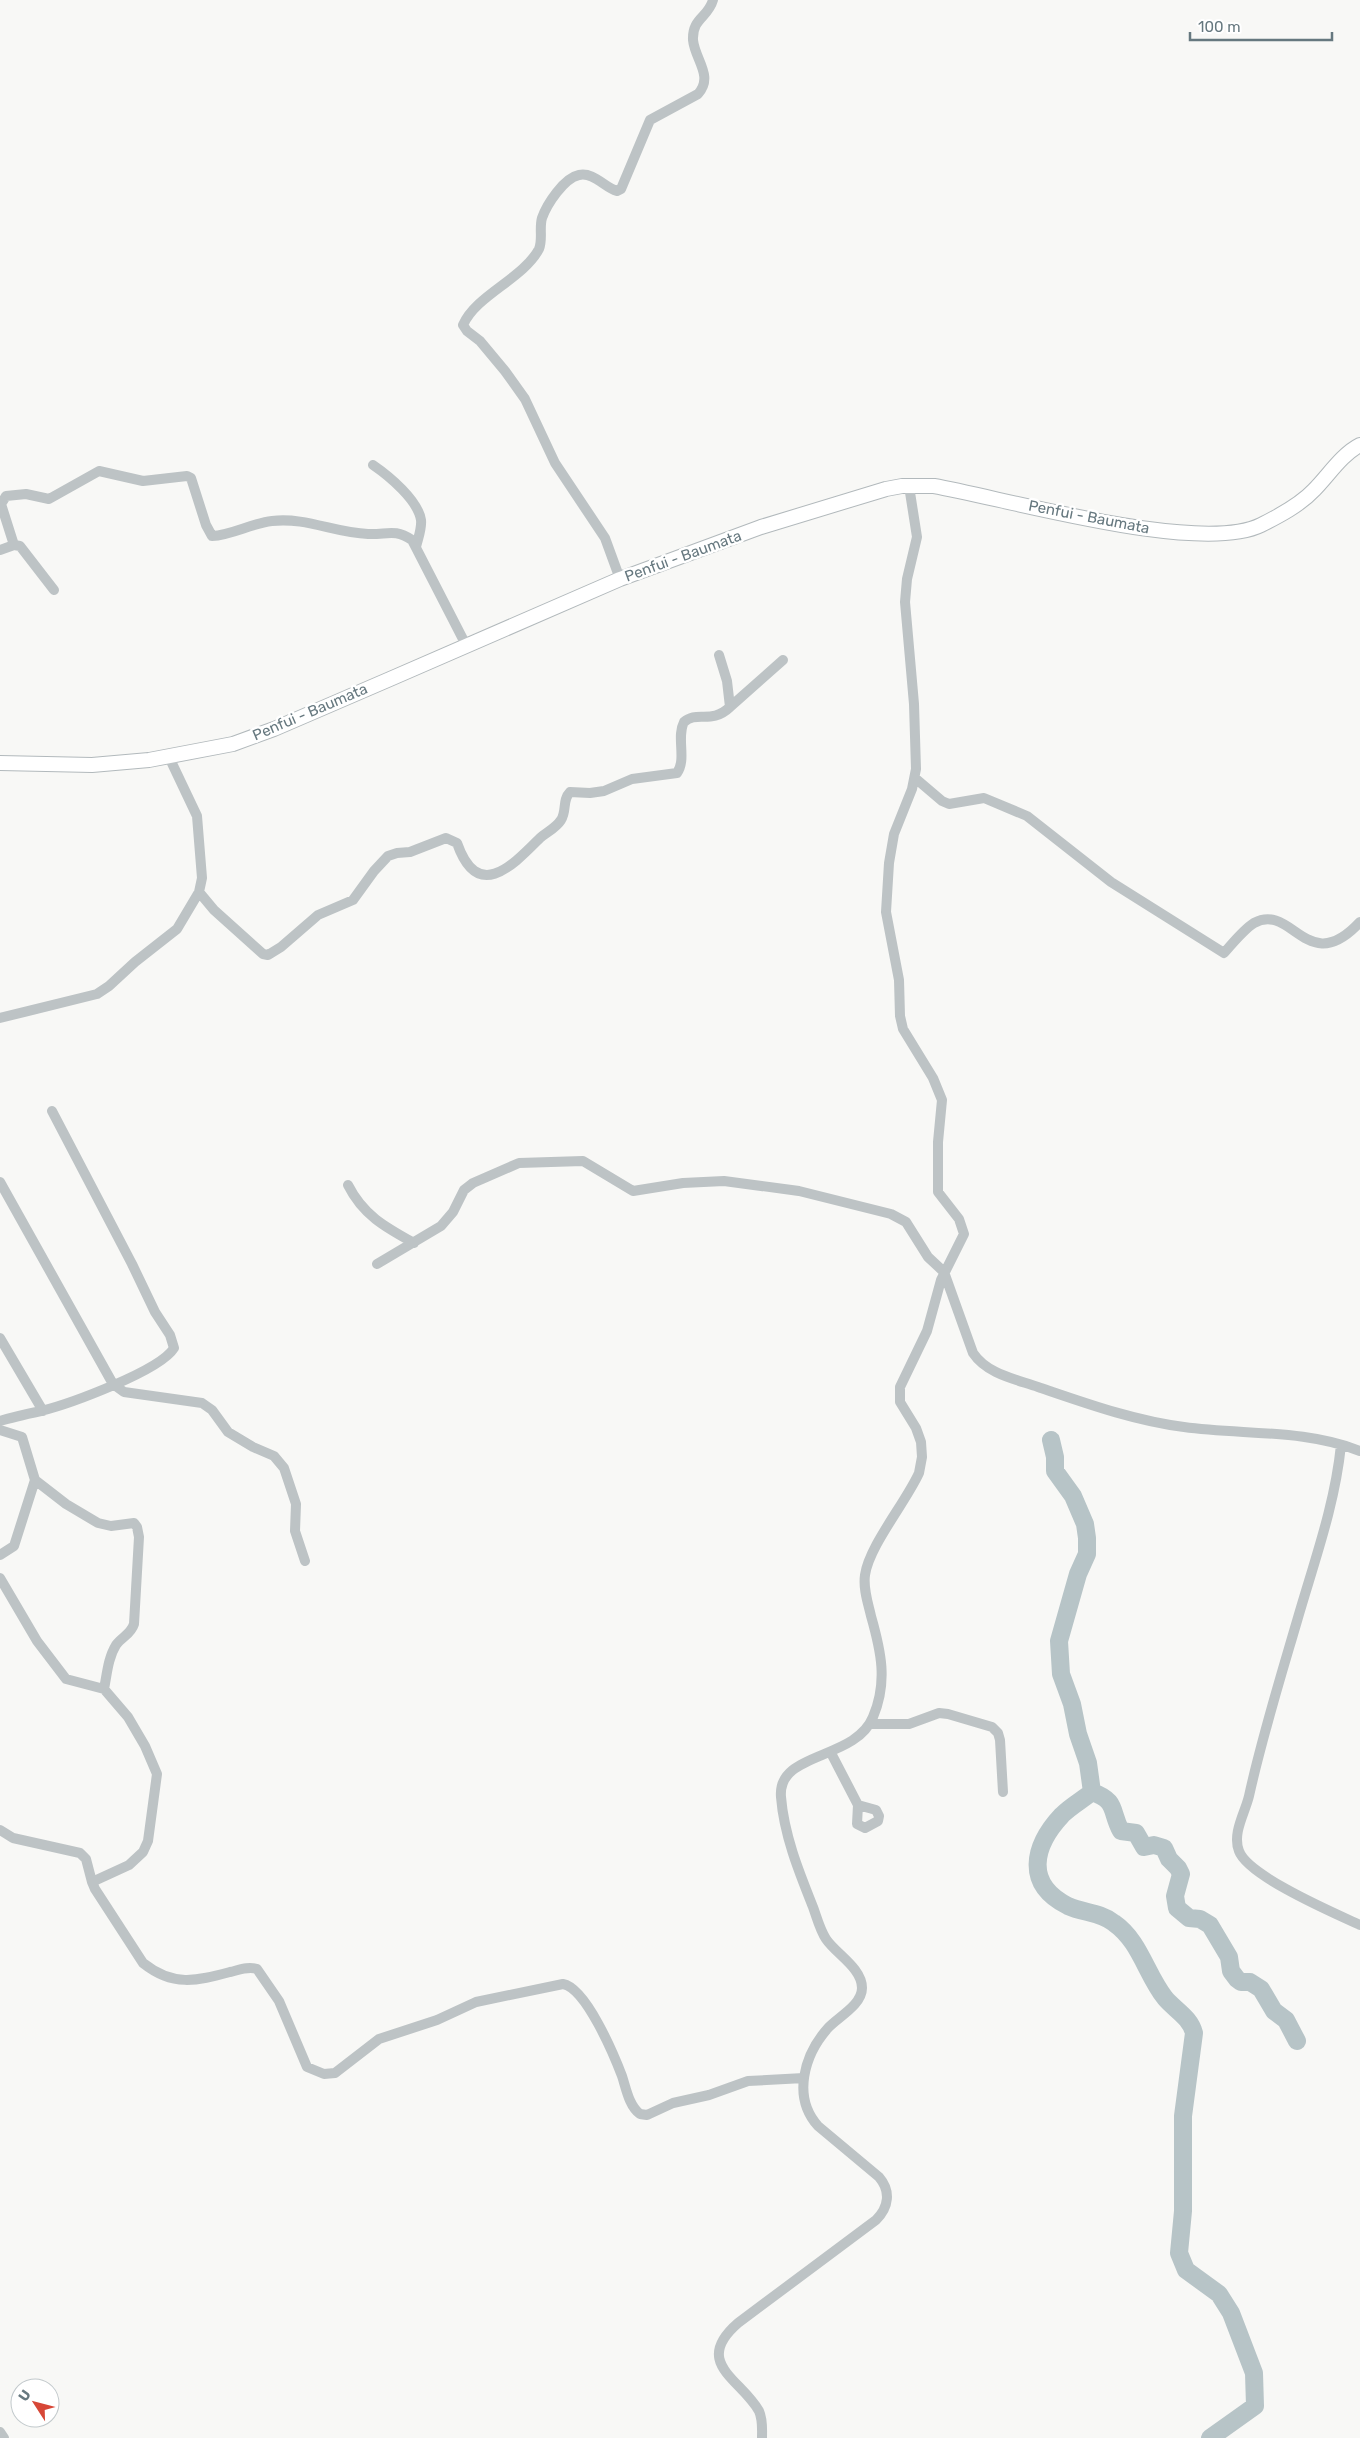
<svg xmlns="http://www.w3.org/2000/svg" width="1360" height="2438" viewBox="0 0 1360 2438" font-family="Rubik,sans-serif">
	<rect width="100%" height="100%" fill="#f8f8f6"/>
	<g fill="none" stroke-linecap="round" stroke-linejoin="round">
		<path stroke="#b7c4c7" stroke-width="18" d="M1051 1440 1055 1457V1471L1073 1496 1085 1524 1087 1538V1554L1078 1574 1059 1641 1061 1674 1072 1704 1078 1734 1088 1763 1092 1792C1082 1800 1071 1806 1062 1815 1033 1846 1024 1884 1068 1906 1083 1913 1100 1912 1114 1923 1140 1941 1146 1974 1165 1998 1175 2010 1190 2017 1194 2033L1183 2116V2211L1179 2253 1186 2270 1219 2294 1231 2313 1254 2373 1255 2406 1210 2438
			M1092 1792C1118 1801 1110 1811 1121 1831L1136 1833 1144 1847 1154 1845 1164 1848 1169 1859 1178 1868 1181 1874 1175 1896 1177 1908 1189 1918 1200 1919 1210 1925 1229 1957 1231 1971 1237 1979 1241 1982H1250L1261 1989 1274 2011 1286 2020 1297 2041"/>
		<defs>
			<path id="secondary" d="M0 763 92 765 149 760 233 744 274 729 390 679 620 579 761 527 886 489 902 486H934C1007 499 1200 555 1261 525 1279 516 1300 505 1314 490 1328 476 1342 454 1360 445"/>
		</defs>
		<use href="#secondary" stroke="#b2b9bc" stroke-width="16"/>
		<path stroke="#bdc3c5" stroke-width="10" d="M373 465C389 476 418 500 421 520 422 529 418 538 416 547
			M14 545 1 504 6 496 26 494 49 499 99 471 143 481 187 476 191 478 206 525 212 536C232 535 252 523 272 521 306 517 335 533 368 534 387 535 394 528 412 540L466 645
			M0 550 14 545 20 546 54 590
			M620 579 605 538 555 463 525 399 505 371 480 341 467 331 463 325C476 295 523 279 539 249 543 240 539 228 542 218 547 204 564 178 579 175 594 172 604 187 617 191L621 189 650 120 698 94C714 76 695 60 693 40 692 18 708 18 713 0
			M730 707 783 660
			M915 778 942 801 949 804 984 798 1027 816 1111 882 1224 953C1233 943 1243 930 1254 923 1293 902 1307 979 1360 922
			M199 892 214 910 263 954 268 955 281 947 318 915 353 900 374 871 388 856 397 853 410 852 446 838 457 843C478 903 513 865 540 838 547 832 556 828 561 820 567 811 562 800 570 792L590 793 604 791 632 779 677 773C687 759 676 737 684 722 697 710 711 725 730 707L727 681 719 655
			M0 1018 97 994 109 986 135 962 177 929 199 892 202 878 197 816 169 757
			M0 1182 113 1384 124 1392 202 1403 212 1410 228 1432 253 1447 274 1456 284 1468 296 1504 295 1531 305 1561
			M348 1185C363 1215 385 1227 414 1243
			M377 1264 441 1226 453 1212 464 1190 473 1183 519 1163 583 1161 633 1191 683 1183 724 1181 799 1191 891 1214 906 1222 928 1257 944 1272 973 1353C987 1374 1015 1379 1038 1387 1085 1403 1135 1421 1184 1427 1242 1435 1305 1429 1360 1451
			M0 1338 43 1411
			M0 1421C13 1417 27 1414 41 1411 69 1404 160 1371 174 1348L170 1335 155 1312 132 1264 52 1111
			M0 1430 22 1437 35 1480 66 1504 98 1523 111 1526 134 1523 137 1527 139 1537 134 1624C131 1634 122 1637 116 1645 108 1658 107 1674 104 1689L66 1679 37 1641 0 1578
			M1341 1445C1335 1505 1314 1562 1297 1621 1280 1679 1262 1737 1249 1796 1245 1813 1232 1833 1239 1851 1248 1876 1334 1913 1360 1925
			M0 1555 14 1546 35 1480
			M104 1689 128 1717 145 1746 157 1774 148 1841 143 1852 129 1865 92 1882 95 1889 143 1963C173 1987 196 1981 230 1972 239 1970 248 1966 257 1969L279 2001 307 2067 324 2074 335 2073 379 2039 437 2020 476 2002 563 1984C586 1988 614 2055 622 2076 626 2088 629 2106 640 2114L647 2115 673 2103 709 2095 748 2081 804 2078
			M870 1724H909L939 1713 948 1714 992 1727 998 1733 1000 1740 1003 1792
			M831 1753 858 1805 857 1824 865 1828 878 1821 879 1816 876 1810 858 1805
			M0 1830 13 1838 80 1853 86 1859 92 1882
			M0 2432 4 2438
			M762 2438C762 2429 763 2420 759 2411 741 2379 692 2363 738 2323L876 2220C889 2207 891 2191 879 2177L818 2126C792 2097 804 2055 828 2028 838 2017 862 2005 862 1988 862 1968 836 1954 826 1939 820 1930 817 1918 813 1907 799 1872 784 1835 781 1797 777 1751 855 1761 873 1717 888 1682 881 1651 871 1616 868 1603 863 1589 865 1575 869 1546 906 1502 919 1473L922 1457 921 1442 916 1428 900 1402V1387L927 1331 941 1280 964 1234 959 1219 938 1192V1142L942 1100 933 1078 903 1029 900 1016 899 980 886 912 889 863 894 834 912 789 916 769 914 704 905 602 907 579 917 537 909 486"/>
		<use href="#secondary" stroke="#fff" stroke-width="14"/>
	</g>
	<g text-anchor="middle" stroke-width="5" stroke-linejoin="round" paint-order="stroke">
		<g font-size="15" fill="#66787f" stroke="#fff">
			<text transform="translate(1089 517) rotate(11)" y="5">Penfui - Baumata</text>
			<text transform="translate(683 556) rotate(-20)" y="5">Penfui - Baumata</text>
			<text transform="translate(310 712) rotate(-23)" y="5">Penfui - Baumata</text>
		</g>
	</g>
	<g transform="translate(35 2403) rotate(306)"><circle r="24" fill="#ffffff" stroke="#c2c9cc"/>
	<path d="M0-4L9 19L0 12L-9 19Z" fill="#d74737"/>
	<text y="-8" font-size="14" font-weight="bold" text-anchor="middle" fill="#66787f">U</text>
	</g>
	<path d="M1190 32v8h142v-8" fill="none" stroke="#66787f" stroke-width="2.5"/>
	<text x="1198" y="32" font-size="15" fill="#66787f" stroke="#ffffff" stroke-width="4" paint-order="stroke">100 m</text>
</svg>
